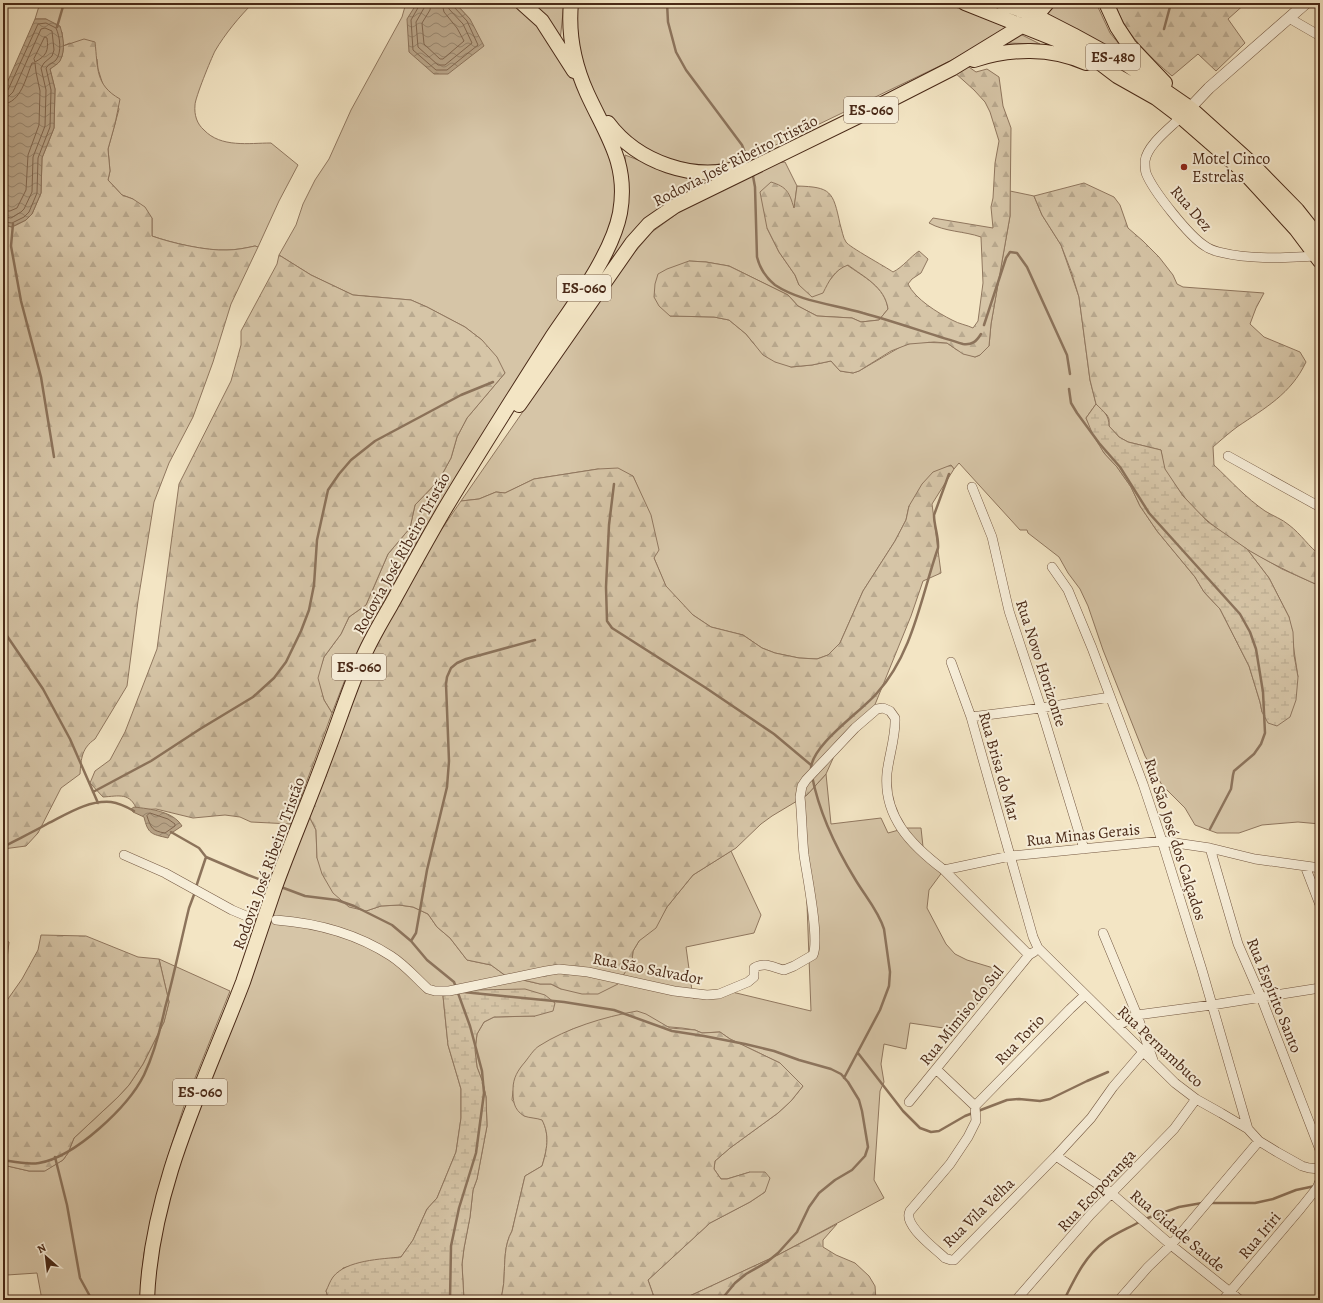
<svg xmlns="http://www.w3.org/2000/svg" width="1323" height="1303" viewBox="0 0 1323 1303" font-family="Alegreya,serif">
	<defs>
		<pattern id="forest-firs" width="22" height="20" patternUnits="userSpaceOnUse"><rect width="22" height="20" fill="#d6c5a7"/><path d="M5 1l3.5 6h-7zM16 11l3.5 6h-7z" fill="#b9a98f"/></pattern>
		<pattern id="wetland-marsh" width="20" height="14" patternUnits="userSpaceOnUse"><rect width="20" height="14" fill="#d6c5a7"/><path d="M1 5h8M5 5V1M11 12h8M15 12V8" fill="none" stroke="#b9a98f"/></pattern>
		<pattern id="water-waves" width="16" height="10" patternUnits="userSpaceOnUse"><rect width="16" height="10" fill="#b9a589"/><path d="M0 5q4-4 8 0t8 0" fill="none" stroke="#98866f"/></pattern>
	</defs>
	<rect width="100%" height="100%" fill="#f3e5c4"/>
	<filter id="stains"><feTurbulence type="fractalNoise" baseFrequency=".005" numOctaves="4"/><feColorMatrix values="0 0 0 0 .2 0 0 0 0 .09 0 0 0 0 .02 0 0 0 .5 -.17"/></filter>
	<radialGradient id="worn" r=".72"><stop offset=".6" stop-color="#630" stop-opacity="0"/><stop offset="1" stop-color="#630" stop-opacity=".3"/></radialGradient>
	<path fill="#d6c5a7" stroke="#90775f" d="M40 3H253C239 17 225 34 215 51 211 59 195 98 195 105 194 115 197 124 204 130 221 148 249 143 271 143L298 165 279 201 258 247 255 246C246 248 236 250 227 250 206 251 172 243 152 236V218L133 199 122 195 108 180 110 171 108 149 119 109 110 93 103 85 98 69 97 59 70 43 63 46 62 32 46 19H35Z
		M406 3H418L417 4 470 19 455 3H515L548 35 609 142 618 204 604 245 546 341 479 440 419 538 381 607 346 677 332 713 324 700 317 678 324 657 341 634 349 617 366 605 388 554 410 528 415 505 439 480 451 458 457 437 467 418 505 373 482 340 465 327 427 307 411 300 353 295 311 275 279 255 296 225 303 204 315 180 329 159 351 110 402 17Z
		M527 3H564L560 41Z
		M576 3H944L986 18 1007 28 988 40 950 61 757 154 735 162 704 166 675 163 641 147 612 125 592 95 579 55Z
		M1054 3H1096L1110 33 1134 62 1046 13Z
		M1020 34 1040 44 1005 43Z
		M625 155 662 169 705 182 648 216 616 256H611L626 181Z
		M785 162 797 186 794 209 767 228 779 252 795 275 799 285 828 282 840 268 847 265C864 277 885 287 888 309L879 320 861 322 852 318 817 316 798 306 788 295 729 266 706 262 689 261 670 316 714 317 729 320 746 334 754 344 791 367 812 365 831 361 840 371 853 373 859 371 902 346 915 342 947 343 957 350 975 357 980 355 989 346 991 324 1010 216V191L1034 196 1042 215 1061 245 1079 297 1090 380 1096 404 1086 418 1104 453 1117 467 1131 487 1140 506 1157 531 1195 577 1204 592 1220 609 1249 666 1260 702 1262 712 1298 677 1289 617 1269 578 1247 549 1282 569 1320 586V824L1298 822 1262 825 1239 833H1217L1195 825 1185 808 1162 785 1145 756 1103 650 1088 606 1080 589 1068 573 1059 557 1028 533 1027 530H1020L959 463 954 469 951 465 909 506 906 520 895 541 863 591 840 643 828 655 817 659 799 658 775 653 762 648 743 635 711 627 693 615 678 600 666 587 654 558 641 495 633 476 598 469 534 479 505 493 496 492 479 499 461 501 628 260 652 232 682 210 773 163Z
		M826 774 831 824 881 818 888 833 906 828H921L924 856 943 871 929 890 927 908 946 944 955 954 967 960 990 967 1002 972 957 1030 910 1023 906 1049 884 1044 881 1064 884 1082 880 1091 874 1180 884 1198 778 1255 681 1300H655L648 1280 710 1223 750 1202 765 1192 750 1172 727 1179H721L714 1169 715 1161 730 1148 778 1113 791 1101 803 1086 780 1063 730 1039 720 1032 702 1033 695 1030 682 1028 600 1021 573 1029 538 1047 513 1091 512 1100 525 1116 542 1119C550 1135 547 1150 542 1166L525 1176 512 1231C504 1245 505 1262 504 1278 504 1285 502 1293 501 1300H464L462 1264 464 1248 470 1217 473 1190 477 1179 487 1126 486 1097 483 1083 477 1067 475 1050 477 1034 484 1022 494 1017 535 1016 443 996 448 1045 461 1089V1118L456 1152 437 1198 427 1209 413 1240 401 1257 361 1263 343 1268 326 1291 329 1300H153C153 1255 167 1209 178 1165L308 814 316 830 317 858 366 911 381 906 399 905 413 907 428 914 437 927 450 938 467 960 491 965 506 976 540 984H551L561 989 632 961 633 951 639 941 661 917 667 907 693 875 731 851 761 915 754 933 686 947 693 998 732 992 811 1011 803 797 807 795Z
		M159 959 230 991 185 1103 166 1162 144 1253 141 1280V1300H42L37 1273 7 1275 3 1278V1165L29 1171H44L63 1160 68 1153 74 1138 118 1097 129 1085 143 1064 164 1022 169 1002Z"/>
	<path fill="url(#forest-firs)" stroke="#90775f" d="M1115 3H1246L1228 19 1245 43 1216 71 1198 54 1172 76C1149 56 1124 33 1115 3Z
		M84 39 95 42C98 68 95 85 120 99L115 124 108 149 110 171 108 180 122 195 133 199 145 207 152 218V236C171 243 207 251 227 250 236 250 246 248 255 246L258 247 231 304 213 362 193 417 169 463 154 502 138 601 127 686 95 739C82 748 81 758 80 774L61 788 38 833 26 846 3 849V225L12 227 26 220 32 214 41 193 42 158 54 128 55 89 50 69C58 63 64 57 63 46Z
		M966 65 976 72 987 69 999 77 1003 106 1011 128 1010 216 991 324 989 346 980 355 975 357 963 354 947 343 934 342 909 344 891 351 859 371 853 373 840 371 831 361 812 365 791 367 775 362 763 355 746 334 729 320 714 317 670 316 659 306 654 297 655 284 658 274 667 269 689 261 706 262 729 266 788 295 798 306 817 316 852 318 861 322 879 320 888 309C885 287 864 277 848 265 834 270 829 281 823 293L812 297 799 285 795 275 779 252 767 228 760 192 771 182C787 187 789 192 794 208L797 186C831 187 833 191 840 224 842 230 843 238 846 242 849 247 886 267 893 272 903 267 910 257 919 251L928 259 921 273 912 279 908 284C915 299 938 313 952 320 959 324 967 325 973 328L978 321 983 283 981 237C964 231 945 232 929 223L933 218 993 228 991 207 993 198 995 163 999 141 990 112 985 102 974 90 954 72Z
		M1084 183 1114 197 1120 205 1128 228 1143 241 1159 257 1173 275 1177 284 1183 287 1264 293 1256 308 1250 324 1264 337 1300 352 1306 362C1291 394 1265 408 1237 427 1229 433 1221 440 1213 447L1214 465C1231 481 1246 498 1265 511 1273 516 1282 519 1289 525 1301 534 1309 547 1320 555V586C1268 563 1209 534 1176 486 1172 480 1166 474 1164 468 1162 462 1162 455 1161 450L1128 442 1119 437 1109 426V419L1107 415 1096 404 1090 380 1079 297 1071 271 1061 245 1042 215 1034 196Z
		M279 255 311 275 353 295 411 300 427 307 465 327 482 340 497 357 505 373 467 418 457 437 451 458 439 480 415 505 410 528 388 554 366 605 349 617 341 634 324 657 318 678 324 700 332 713 291 824 251 822 240 817 225 815 193 818 156 809 137 810C130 792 119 796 103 797L90 783 95 771 110 760 125 732 157 649 179 484 231 381 241 345V331L277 264Z
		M951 465 954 469 932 504 941 573 923 581 911 616 874 707 835 754 826 774 807 795 772 816 761 824 736 848 693 875 667 907 656 928 639 941 633 951 632 961 618 984 598 994H582L561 989 551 984H540L506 976 491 965 467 960 450 938 437 927 428 914 413 907 399 905 381 906 366 911 349 907 333 893 322 874 317 858 316 830 308 814 374 647 430 546 461 501 479 499 496 492 505 493 534 479 598 469 618 468 633 476 651 515 659 550 654 558 666 586 693 615 711 627 743 635 762 648 775 653 799 658 817 659 828 655 840 643 863 591 895 541 906 520 909 506 922 484 933 472Z
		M41 935 86 936 138 957 159 959 169 1002 164 1022 143 1064 129 1085 118 1097 74 1138 68 1153 63 1160 45 1171H29L3 1165V1006L22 979 38 950Z
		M3 940 9 942 7 959 3 969Z
		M637 1011 646 1014 670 1028 695 1030 702 1033 720 1032 730 1039 780 1063 803 1086 791 1101 778 1113 730 1148 715 1161 714 1169 721 1179H727L750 1172H765L770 1178 765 1192 750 1202 710 1223 648 1280 655 1300H501C502 1293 504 1285 504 1278 505 1261 504 1245 512 1231L525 1176 542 1166C547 1150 550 1135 542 1120 537 1118 529 1118 524 1116 513 1109 513 1100 513 1089 513 1078 518 1070 525 1062 529 1057 534 1049 539 1046 567 1028 604 1017 637 1011Z
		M837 1224 823 1240V1247L836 1255 855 1263 869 1276 875 1286 876 1300H681L778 1255Z"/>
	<path fill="url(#wetland-marsh)" stroke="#90775f" d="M1096 404C1104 412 1109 415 1109 426L1119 437 1128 442 1161 450 1165 469 1183 496 1208 522 1247 549 1269 578 1289 617 1293 632 1294 655 1298 677 1296 700 1290 717 1277 726 1268 723 1262 712 1260 702 1249 666 1220 609 1204 592 1195 577 1157 531 1140 506 1131 487 1117 467 1104 453 1093 435 1086 418Z
		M525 989 545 995 555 1003 553 1011 535 1016 494 1017 484 1022 477 1034 475 1050 477 1067 483 1083 486 1097 487 1126 477 1179 473 1190 470 1217 464 1248 462 1264 464 1300H329L326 1291C328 1287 330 1281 333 1277 346 1260 382 1259 401 1257L413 1240 427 1209 437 1198 456 1152 461 1118V1089L448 1045 443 996 475 990Z"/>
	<path fill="url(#water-waves)" stroke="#8c735b" d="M417 3H455L470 19 484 46 448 74H434L409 52 407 19Z
		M35 19H46L60 26C63 36 66 50 60 61 58 64 53 67 50 69L55 89 54 128 42 158 41 193 32 214 26 220 12 227 3 225V92Z
		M134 807C150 809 173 811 182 826L170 834 168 838C151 834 148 834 144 817L133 812 131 809Z"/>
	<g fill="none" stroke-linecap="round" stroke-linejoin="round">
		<path stroke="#816750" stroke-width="1" d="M420 3 419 6 411 20 413 50 436 70H447L478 45 467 21 454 7 453 3
			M425 3 424 8 416 22 418 47 438 65H445L472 43 463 24 449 9 448 3
			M431 3 430 10 422 23 424 44 440 59H443L464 41 457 28 444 12 442 3
			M45 37 47 38C49 51 46 56 35 62L34 59Z
			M3 93 6 92 8 90 38 24 46 23 56 28C60 37 62 52 56 60 53 63 49 64 46 68L51 90 50 127 38 158 37 193 29 212 24 217 12 223 3 222
			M3 98 9 96 13 92 41 29 45 28 52 31 54 50 52 56 44 63 41 68 46 90 45 126 33 157 32 192 24 209 21 212 11 218 3 217
			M3 104C21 103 26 77 32 63H35L36 72 40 91 39 125 28 155 26 190 17 208 10 211H3
			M150 813 168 819 175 824V826L165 833C152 831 151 828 147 816Z"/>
		<path stroke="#8c735b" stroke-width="2.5" d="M667 3 668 22 676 52 686 70 742 145 747 158
			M57 27 64 3
			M1164 29 1171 3
			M753 176 755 187 757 257C760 269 765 277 775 285 801 302 833 304 863 313 896 322 929 334 963 344 972 345 976 342 981 334
			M13 224 11 246 21 301 41 377 54 457
			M984 325 1006 258 1010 252 1017 253 1027 267 1067 355 1070 374
			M1069 389 1071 403 1077 413 1099 443 1120 467 1149 513 1240 614 1250 632 1256 649 1263 692 1265 733 1261 744 1254 754 1234 771 1233 775 1231 789 1210 829
			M614 484 609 525 606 587 607 621 612 628 706 688 774 734 811 765
			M3 630 43 689 70 739 98 803
			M811 769C811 745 862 711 877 693 913 653 921 597 938 548 939 537 934 526 934 515L949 474
			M812 776C819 812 836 848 855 879 865 896 878 910 884 929L890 972 889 986 880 1010 844 1078
			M93 792 151 761 200 729 253 697 274 678 286 662 301 631 309 610 314 585 317 540 328 490 339 474 351 460 375 441 461 395 493 382
			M171 832 199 848 206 857 248 875 272 884
			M3 847C18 839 33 832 47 824 67 814 88 800 111 802 119 803 127 807 134 811
			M196 887 206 857
			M281 887 305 896 337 900 354 906 392 925 411 941 427 960 454 982 470 1026 482 1071 484 1093 476 1153 459 1208 451 1246 450 1300
			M411 941 416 933 427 870 447 787 449 761 446 684 447 677 451 668 457 663 466 659 535 640
			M463 992 564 1002 614 1010 672 1031 704 1036 745 1044 774 1051 799 1060 831 1069 841 1074 848 1082 859 1100 862 1111 868 1147 865 1156 852 1170 835 1180 819 1193 809 1207 797 1232 778 1253 767 1262 746 1274 735 1283 721 1300
			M858 1053 903 1111 920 1128 931 1132 939 1131 965 1116 1007 1100 1019 1099 1040 1101 1050 1099 1087 1081 1108 1072
			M55 1157 67 1205 80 1278 92 1300
			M3 1160C15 1162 27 1165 39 1163 75 1157 128 1107 144 1075 154 1054 160 1031 165 1008 174 975 181 941 189 908L195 892
			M1211 1203H1255L1273 1199 1296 1190 1315 1186
			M1145 1219 1179 1207 1202 1203
			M1064 1300C1075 1278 1085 1256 1105 1241 1116 1233 1129 1228 1141 1221"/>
		<defs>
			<path id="minor" d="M1289 18 1320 36
				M1181 117C1170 128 1147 145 1145 161 1145 165 1145 170 1146 173 1153 191 1189 236 1205 246 1209 249 1215 251 1219 252 1251 260 1284 258 1316 256
				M1228 456 1320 507
				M972 487 992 537 1009 611 1041 708 1084 849
				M1052 567 1068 590 1092 648 1143 784 1162 841 1202 970 1248 1129
				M951 662 971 717 1033 937 1038 948 1175 1083 1196 1099 1221 1113 1248 1129 1259 1141 1277 1152 1302 1166 1309 1168 1320 1169
				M971 717 1041 708 1110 697
				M1210 848 1238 944 1261 997 1320 1150
				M124 855 165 873 232 910 251 918
				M1305 866 1320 905
				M944 870 1010 856 1162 841 1210 848 1255 859 1320 868
				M276 920C316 923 357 934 391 956 405 965 416 978 428 989L435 991H449L546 971 559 969 588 972 674 991 707 995 719 994 748 982 754 977V968C765 961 774 968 784 970L794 966 813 955C820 939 807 876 804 855 802 836 802 816 800 797L802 786 806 780 855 728 877 709 883 708 890 711 895 718C896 736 889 755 887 773 883 817 911 845 944 870L1029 955
				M1103 933 1137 1015 1153 1060
				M1117 1026 1137 1015 1212 1005 1320 988
				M936 1069 975 1106 976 1121 968 1137 950 1164 910 1211C902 1225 936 1249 945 1258L951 1260H954L1056 1156 1091 1118 1113 1087 1143 1052
				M909 1102 1029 955 1034 952
				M975 1106 1070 1009 1085 995
				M1056 1156 1111 1193 1171 1245 1240 1300
				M1016 1300 1091 1214 1174 1129 1196 1099
				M1119 1300 1148 1267 1171 1245 1259 1141
				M1223 1300 1301 1208 1317 1188 1320 1181"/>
			<path id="tertiary" d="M1190 108 1209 88 1306 3"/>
			<path id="primary" d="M522 3 542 21 574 71
				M965 3 1065 43 1096 60 1117 76 1156 98 1181 117 1243 171 1296 229 1320 261
				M1002 3 1036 16 1073 35 1126 64 1190 108 1251 163 1297 210 1320 239
				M1106 3 1117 27 1129 45 1165 83
				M974 60C1010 48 1051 47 1086 63
				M608 123C637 162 695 183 741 167
				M519 405 632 243 649 224 675 206 857 117 953 68 1025 24 1036 16 1047 3
				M147 1300C151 1188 204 1084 243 982 254 950 264 919 275 887 291 843 310 799 326 755 338 724 348 692 361 662 369 642 380 624 391 605 408 574 425 543 443 512 478 453 515 395 552 337 575 303 612 254 620 213 629 163 606 135 587 93 574 64 568 34 571 3"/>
		</defs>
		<use href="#minor" stroke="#745842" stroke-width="10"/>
		<use href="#tertiary" stroke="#745842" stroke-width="12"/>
		<use href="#primary" stroke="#492917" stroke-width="16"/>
		<use href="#minor" stroke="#f7eed9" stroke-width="9"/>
		<use href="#tertiary" stroke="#f7eed9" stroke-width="11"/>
		<use href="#primary" stroke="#f3e5c4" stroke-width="14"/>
	</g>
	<circle fill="#8f2418" stroke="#f7eed9" stroke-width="1.5" cx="1184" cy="167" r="4"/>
	<g text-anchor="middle" stroke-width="4" stroke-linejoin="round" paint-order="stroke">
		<g fill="#f7eed9" stroke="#7d6451" stroke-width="1">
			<rect x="1086" y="44" width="54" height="26" rx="3"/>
			<rect x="844" y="97" width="54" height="26" rx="3"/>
			<rect x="557" y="275" width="54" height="26" rx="3"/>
			<rect x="332" y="654" width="54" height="26" rx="3"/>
			<rect x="173" y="1079" width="54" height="26" rx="3"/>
		</g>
		<g font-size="15" font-weight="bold" fill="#492917">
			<text x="1113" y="62">ES-480</text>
			<text x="871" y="115">ES-060</text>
			<text x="584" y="293">ES-060</text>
			<text x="359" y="672">ES-060</text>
			<text x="200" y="1097">ES-060</text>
		</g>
		<g font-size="16" fill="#492917" stroke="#f7eed9" text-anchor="start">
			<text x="1192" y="164">Motel Cinco<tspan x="1192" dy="18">Estrelas</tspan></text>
		</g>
		<g font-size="16" fill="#492917" stroke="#f7eed9">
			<text transform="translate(735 160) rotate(-27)" y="6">Rodovia José Ribeiro Tristão</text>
			<text transform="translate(1192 208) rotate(49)" y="6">Rua Dez</text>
			<text transform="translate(401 553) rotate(-61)" y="6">Rodovia José Ribeiro Tristão</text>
			<text transform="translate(1042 663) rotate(72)" y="6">Rua Novo Horizonte</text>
			<text transform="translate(1000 766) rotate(74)" y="6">Rua Brisa do Mar</text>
			<text transform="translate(1083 834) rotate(-6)" y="6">Rua Minas Gerais</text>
			<text transform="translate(1176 839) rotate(72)" y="6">Rua São José dos Calçados</text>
			<text transform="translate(268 863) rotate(-70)" y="6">Rodovia José Ribeiro Tristão</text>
			<text transform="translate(648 968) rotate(11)" y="6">Rua São Salvador</text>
			<text transform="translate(1275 995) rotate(68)" y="6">Rua Espírito Santo</text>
			<text transform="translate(961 1015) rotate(-51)" y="6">Rua Mimiso do Sul</text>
			<text transform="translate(1019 1039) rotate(-46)" y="6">Rua Torio</text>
			<text transform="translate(1161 1046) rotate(43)" y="6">Rua Pernambuco</text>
			<text transform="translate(1096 1190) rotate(-47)" y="6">Rua Ecoporanga</text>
			<text transform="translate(978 1212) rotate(-44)" y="6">Rua Vila Velha</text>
			<text transform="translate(1178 1230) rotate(40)" y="6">Rua Cidade Saude</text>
			<text transform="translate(1259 1235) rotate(-50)" y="6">Rua Iriri</text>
		</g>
	</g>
	<rect width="1323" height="1303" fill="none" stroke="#f3e5c4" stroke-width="16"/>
	<rect x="4" y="4" width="1315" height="1295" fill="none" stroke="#492917" stroke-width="2"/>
	<rect x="8" y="8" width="1307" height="1287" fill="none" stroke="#492917"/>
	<g transform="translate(46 1257) rotate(332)" stroke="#f7eed9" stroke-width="3" paint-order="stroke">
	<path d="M0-3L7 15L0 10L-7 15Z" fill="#492917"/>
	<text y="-6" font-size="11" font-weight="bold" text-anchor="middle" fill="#492917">N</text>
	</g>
	<rect width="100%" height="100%" filter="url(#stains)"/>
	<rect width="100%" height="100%" fill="url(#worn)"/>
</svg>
